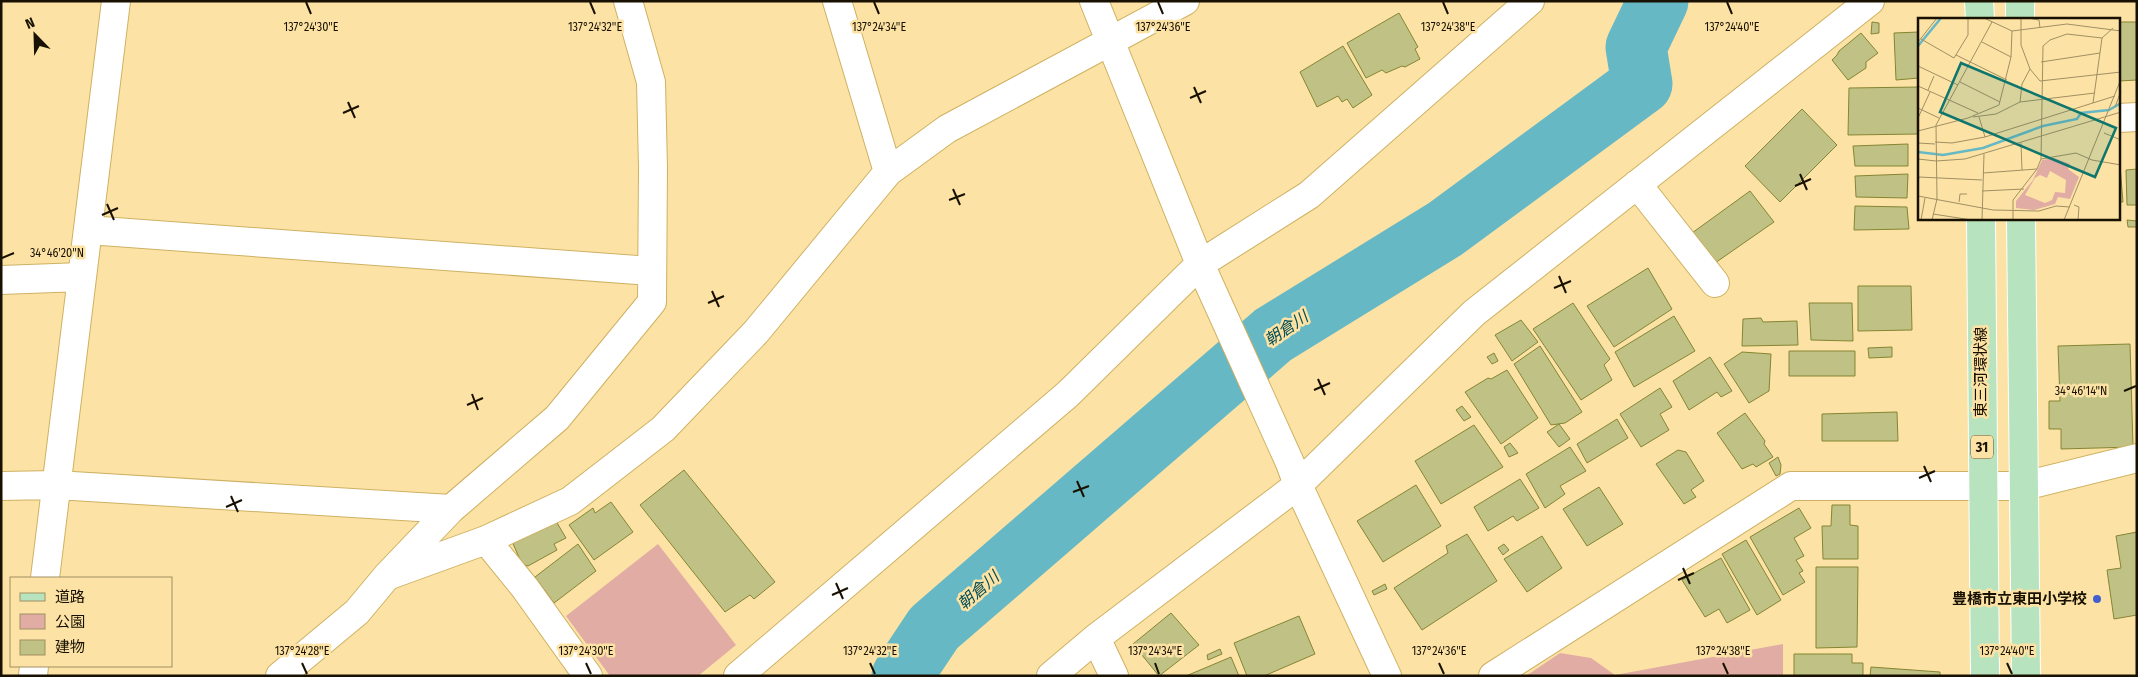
<svg xmlns="http://www.w3.org/2000/svg" width="2138" height="677" viewBox="0 0 2138 677" font-family="'Fira Sans Condensed','Noto Sans JP',sans-serif">
	<rect width="100%" height="100%" fill="#fce3a5"/>
	<path fill="#e1aca4" d="M658 544 736 645 698 676H610L566 616Z
		M1783 644V676H1526L1560 653 1591 658 1615 675Z"/>
	<g fill="none" stroke-linecap="round" stroke-linejoin="round">
		<path stroke="#67b8c5" stroke-width="61" d="M902 676 934 628 1273 335 1445 229 1642 84 1636 47 1658 1"/>
	</g>
	<path fill="#c0c184" stroke="#858533" d="M1399 13 1418 47 1415 49 1420 59 1405 67 1402 66 1386 73 1382 70 1366 78 1347 43Z
		M1872 22 1879 23V33L1871 34Z
		M2119 22H2137V80L2119 81Z
		M1919 32V78L1896 80 1894 33Z
		M1861 33 1878 53 1866 62V68L1848 80 1832 60 1837 55 1839 51Z
		M1343 46 1372 95 1353 108 1347 99 1342 102 1338 96 1317 107 1300 72Z
		M1919 87V134L1848 135 1849 88Z
		M1802 109 1837 145 1780 202 1745 166Z
		M1908 144V166H1855L1853 146Z
		M2119 166H2120L2123 202H2119Z
		M2137 169V205H2127L2126 170Z
		M1908 174 1907 198 1856 197 1855 176Z
		M1750 191 1774 222 1715 263 1692 233Z
		M1855 206 1907 207 1909 229 1854 230Z
		M2127 220 2137 221V227H2128Z
		M1648 268 1672 309 1614 347 1587 306Z
		M1858 286H1911L1912 330 1858 331Z
		M1573 303 1610 359 1604 365 1612 380 1581 400 1533 329Z
		M1809 303H1852L1853 341 1811 340Z
		M1674 316 1695 351 1634 387 1615 352Z
		M1761 318 1763 322 1797 321 1798 345 1742 346 1743 319Z
		M1521 320 1538 342 1512 361 1495 335Z
		M2130 344 2133 447 2061 449V429H2049V401H2060L2058 346Z
		M1540 346 1582 412 1565 423 1551 425 1514 364Z
		M1892 347V357L1869 358 1868 348Z
		M1789 351H1855V376H1789Z
		M1742 352 1771 354 1769 391 1749 403 1724 364Z
		M1494 353 1498 361 1492 364 1487 357Z
		M1710 357 1732 391 1721 397 1717 392 1689 410 1673 381Z
		M1507 370 1538 418 1501 444 1465 392 1488 378 1491 379Z
		M1660 388 1672 407 1660 414 1669 430 1641 447 1620 414Z
		M1462 406 1471 417 1464 421 1456 410Z
		M1897 412 1898 441H1822V414Z
		M1745 413 1765 441 1764 444 1773 457 1756 467 1753 464 1742 469 1717 433Z
		M1617 419 1628 438 1587 463 1577 444Z
		M1559 424 1570 439 1559 447 1547 432Z
		M1474 425 1503 467 1441 504 1415 461Z
		M1510 443 1518 453 1509 457 1504 447Z
		M1570 447 1586 471 1560 486 1565 494 1545 508 1526 474Z
		M1678 450 1686 452 1704 481 1691 490 1696 497 1684 504 1656 464Z
		M1778 457 1781 465 1780 474 1776 476 1769 463Z
		M684 470 775 582 754 599 750 595 725 612 640 505Z
		M1520 479 1539 508 1517 521 1513 516 1488 531 1474 507Z
		M1416 485 1441 526 1383 562 1357 521Z
		M1599 487 1623 524 1587 546 1563 509Z
		M611 502 633 532 594 560 569 525 593 508 595 513Z
		M1832 505H1850V525L1858 526V559H1823L1822 526H1831Z
		M1799 508 1811 528 1794 538 1804 556 1796 560 1803 571 1799 573 1805 582 1783 595 1750 537Z
		M553 516 566 538 554 544 557 550 528 566 522 564 510 537Z
		M2137 532V615L2114 619 2107 570 2121 568 2116 536Z
		M1467 534 1497 581 1422 630 1394 588 1448 553 1446 546Z
		M1542 536 1562 568 1527 592 1504 559Z
		M1746 540 1781 600 1757 615 1722 554Z
		M578 544 596 571 554 603 535 577Z
		M1504 544 1509 550 1503 555 1498 548Z
		M1721 558 1750 610 1727 623 1719 609 1705 617 1682 580Z
		M1816 567H1858L1857 647 1816 648Z
		M1385 584 1387 589 1374 595 1372 591Z
		M1171 613 1199 645 1159 676 1133 644Z
		M1299 616 1315 654 1264 676H1247L1234 643Z
		M1220 649 1222 654 1208 660 1207 655Z
		M1794 654H1852V663H1863V676H1794Z
		M1231 657 1239 676H1186Z
		M1871 667 1940 672V676H1870Z"/>
	<g fill="none" stroke-linecap="round" stroke-linejoin="round">
		<defs>
			<path id="minor" d="M1094 1 1200 264 1290 463 1298 485 1387 676
				M2119 118 2137 117
				M888 172 947 129 1185 1
				M1637 184 1715 283
				M88 230 651 271
				M1 280 82 277
				M1 486 56 485 451 509
				M486 540 525 588 588 676
				M387 576 486 540 570 501 663 429 756 332 888 172 837 1
				M45 578 116 1
				M1096 638 1114 676
				M33 676 34 666
				M280 676 357 612 387 576 451 509 557 418 652 302 653 168 651 82 628 1
				M738 676 1068 394 1200 264 1309 195 1530 1
				M1051 676 1096 638 1298 485 1474 313 1870 1
				M1493 676 1791 486H2024L2137 458"/>
			<path id="primary" d="M1979 1 1980 19
				M2020 1V19
				M1981 219 1985 676
				M2021 219 2026 676"/>
		</defs>
		<use href="#minor" stroke="#ceb162" stroke-width="30"/>
		<use href="#primary" stroke="#fff" stroke-width="30"/>
		<use href="#minor" stroke="#fff" stroke-width="28"/>
		<use href="#primary" stroke="#b7e4bf" stroke-width="28"/>
	</g>
	<path fill="none" stroke="#181000" stroke-width="2" d="M306 2 311 14M590 2 595 14M874 2 879 14M1158 2 1163 14M1443 2 1448 14M1727 2 1732 14M1194 87 1201 103M1190 98 1206 91M348 102 355 118M343 113 359 106M1800 174 1807 190M1795 186 1811 179M953 189 960 205M949 200 965 194M107 204 114 220M102 215 118 208M2 258 14 253M1559 276 1566 293M1554 288 1571 281M712 291 719 307M708 303 724 296M1318 379 1325 395M1314 390 1330 383M2124 391 2136 386M472 394 478 410M467 405 483 398M1924 466 1931 482M1919 478 1935 471M1077 481 1084 497M1073 492 1089 486M231 496 238 512M226 507 242 500M1683 568 1690 584M1678 580 1694 573M836 583 843 599M832 595 848 588M302 663 307 674M586 663 591 674M870 663 875 674M1155 663 1159 674M1439 663 1444 674M1723 663 1728 674M2007 663 2012 674"/>
	<circle fill="#425ed1" stroke="#fce3a5" stroke-width="2" cx="2097" cy="599" r="5"/>
	<g text-anchor="middle" stroke-width="5" stroke-linejoin="round" paint-order="stroke">
		<rect fill="#fce3a5" stroke="#5c4f32" stroke-width="1" x="1971" y="435.5" width="22" height="23" rx="4"/>
		<g font-size="14" font-weight="bold" fill="#181000">
			<text x="1982" y="452">31</text>
		</g>
		<g font-size="15" fill="#181000" stroke="#fce3a5">
			<text transform="translate(1981 372) rotate(-90)" y="5">東三河環状線</text>
		</g>
		<g font-size="15" font-weight="bold" fill="#181000" stroke="#fce3a5" text-anchor="end">
			<text x="2087" y="604">豊橋市立東田小学校</text>
		</g>
		<g font-size="16" font-style="italic" fill="#004c56" stroke="#fce3a5">
			<text transform="translate(1286 328) rotate(-34)" y="6">朝倉川</text>
			<text transform="translate(978 590) rotate(-41)" y="6">朝倉川</text>
		</g>
	</g>
	<g transform="translate(1918 18)">
		<rect width="202" height="202" fill="#fce3a5"/>
		<path d="M136 140 152 146 150 151 161 159 152 181 140 179 137 186 116 192 98 190V183L115 162 124 142ZM132 153 148 162 147 175 137 174 134 182 127 185 107 177 117 160 122 157 129 160Z" fill="#e1aca4" fill-rule="evenodd"/>
		<path fill="none" stroke="#67b8c5" stroke-width="2.5" d="M0 28 23 0M0 134 25 137 65 130 125 108 159 101 163 95 191 92 203 85"/>
		<path fill="none" stroke="#a18f63" stroke-width="1" d="M66 0 94 13 149 6 203 13M103 0V27L112 51 122 63 203 54M110 0 121 2 122 10M3 21 36 40 50 17V0M0 24 19 0M64 24 93 39M38 37 89 62M123 44 182 35M0 48 40 67M42 64 82 84M0 68 60 95M10 72 16 58M102 84 177 75M175 85 184 20M197 89 203 73M0 90 21 100M55 99 78 96 102 84 104 66 112 51M61 99 67 119M0 100 12 74M0 113 50 100 81 87 93 39 94 13M186 115 203 122M17 124 34 125 67 119 197 78M0 125 17 126M103 125 104 152M0 141 18 143 47 141 203 94M123 141 125 28 132 22 149 16 184 20 195 10M65 155 119 151 123 141 158 135 174 142 203 147M0 164 1 159 64 162M64 173 106 171M0 178 75 192 121 193 138 188 152 189M41 184 42 176H49M156 187 161 189 160 202M15 196 54 202M3 202 7 180M14 202 19 181 18 107 74 4M64 202 66 136M95 202V182L119 151M146 202 203 61"/>
		<path fill="#0f766e" fill-opacity="0.15" stroke="#0f766e" stroke-width="2.5" d="M43 45 198 110 177 159 22 94Z"/>
		<rect width="202" height="202" fill="none" stroke="#181000" stroke-width="2.5"/>
	</g>
	<g font-size="12" text-anchor="middle" fill="#181000" stroke="#fce3a5" stroke-width="5" stroke-linejoin="round" paint-order="stroke">
		<text x="311" y="31">137°24'30"E</text>
		<text x="595" y="31">137°24'32"E</text>
		<text x="879" y="31">137°24'34"E</text>
		<text x="1163" y="31">137°24'36"E</text>
		<text x="1448" y="31">137°24'38"E</text>
		<text x="1732" y="31">137°24'40"E</text>
		<text x="57" y="257">34°46'20"N</text>
		<text x="2081" y="395">34°46'14"N</text>
		<text x="302" y="655">137°24'28"E</text>
		<text x="586" y="655">137°24'30"E</text>
		<text x="870" y="655">137°24'32"E</text>
		<text x="1155" y="655">137°24'34"E</text>
		<text x="1439" y="655">137°24'36"E</text>
		<text x="1723" y="655">137°24'38"E</text>
		<text x="2007" y="655">137°24'40"E</text>
	</g>
	<rect width="2138" height="677" fill="none" stroke="#181000" stroke-width="5"/>
	<rect x="10" y="577" width="162" height="90" fill="#fce3a5" stroke="#a18f63"/>
	<rect x="20" y="593" width="25" height="8" fill="#b7e4bf" stroke="#a18f63"/>
	<text x="55" y="602" font-size="15" fill="#181000">道路</text>
	<rect x="20" y="614" width="25" height="15" fill="#e1aca4" stroke="#a18f63"/>
	<text x="55" y="627" font-size="15" fill="#181000">公園</text>
	<rect x="20" y="640" width="25" height="15" fill="#c0c184" stroke="#a18f63"/>
	<text x="55" y="652" font-size="15" fill="#181000">建物</text>
	<g transform="translate(35 35) rotate(337)" stroke="#fce3a5" stroke-width="4" paint-order="stroke">
	<path d="M0-4L9 19L0 12L-9 19Z" fill="#181000"/>
	<text y="-8" font-size="14" font-weight="bold" text-anchor="middle" fill="#181000">N</text>
	</g>
</svg>
